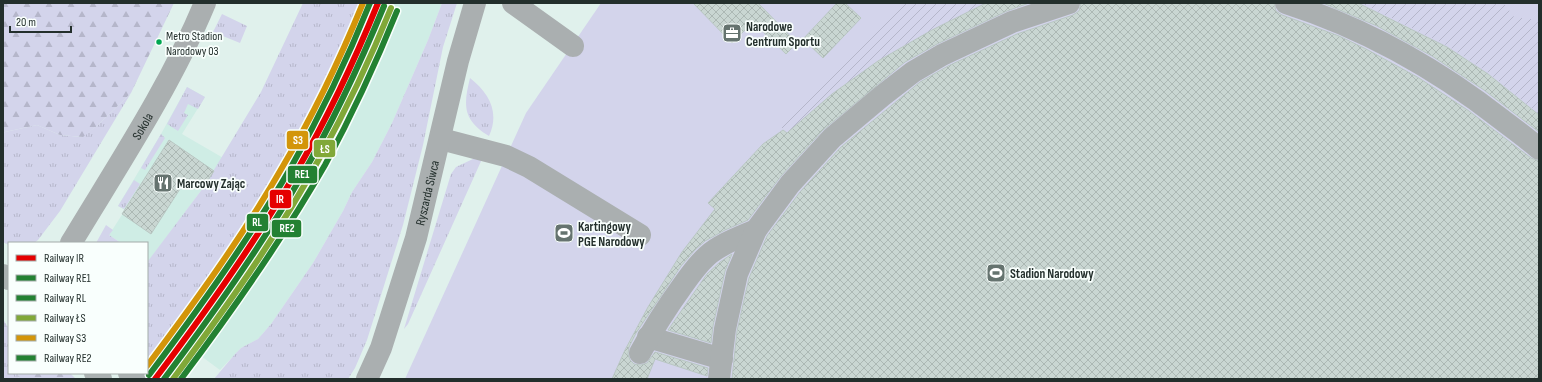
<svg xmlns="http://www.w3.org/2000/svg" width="1542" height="382" viewBox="0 0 1542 382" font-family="'Sofia Sans Condensed',sans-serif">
	<defs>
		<pattern id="grass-tufts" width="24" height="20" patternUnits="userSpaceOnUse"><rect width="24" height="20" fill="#d3d4eb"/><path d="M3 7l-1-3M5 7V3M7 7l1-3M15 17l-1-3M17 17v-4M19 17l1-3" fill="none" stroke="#b5b6ca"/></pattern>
		<pattern id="forest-firs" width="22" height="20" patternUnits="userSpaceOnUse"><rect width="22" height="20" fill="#d3d4eb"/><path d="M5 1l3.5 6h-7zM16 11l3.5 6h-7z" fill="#b5b6ca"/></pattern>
		<pattern id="garden-furrows" width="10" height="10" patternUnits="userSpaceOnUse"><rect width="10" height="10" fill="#d3d4eb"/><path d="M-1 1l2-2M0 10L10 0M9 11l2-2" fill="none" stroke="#b5b6ca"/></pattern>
		<pattern id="building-cross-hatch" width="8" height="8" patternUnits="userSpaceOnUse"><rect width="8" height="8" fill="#c9d6d2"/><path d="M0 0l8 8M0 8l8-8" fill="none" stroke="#acb8b4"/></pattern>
	</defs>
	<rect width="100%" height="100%" fill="#e0f1ec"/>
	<path fill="#cfede5" d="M366 3H442L428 40 392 123 372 162 352 192 343 211 313 263 271 324 258 339 241 348 220 370 175 337 176 335 275 180 319 106Z
		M187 87 205 97 182 134 225 159 214 171 203 188 148 262 147 261V243H121L109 235 125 210 118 206 161 134Z"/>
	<path fill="url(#grass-tufts)" d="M303 3H366L319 106 233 252 175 337 152 368 147 363V261H148L203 188 261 92Z
		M442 3H457L443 47 423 145 403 225 367 340 355 368 348 379H214L235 354 241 348 258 339 271 324 313 263 343 211 352 192 372 162 392 123 428 40Z
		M222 14 247 26 240 43 213 32Z
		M470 78C489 93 500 112 489 136 463 120 463 106 470 78Z
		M187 87 205 97 198 109 188 104 184 113 188 115 178 131 167 124Z
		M131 93 60 211 38 240 34 243H9V245L3 242V134L5 132 37 125 60 135 82 137 98 125Z
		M161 134 165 138 145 170 141 168Z
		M475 158 482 159 408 324 404 329 451 174 456 167Z
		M134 180 140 184 124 209 118 206Z
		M106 225 113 230 109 235 121 243H96Z
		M3 319 9 329V373H19L18 379 3 378Z"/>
	<path fill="url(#forest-firs)" d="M3 3H174L131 93 98 125 83 137 60 135 37 125 5 132 3 134Z
		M19 373H70L76 379H18Z"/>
	<path fill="#d3d4eb" d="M601 3H1539V379H405L526 113Z"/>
	<path fill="url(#garden-furrows)" d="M900 3H986C950 21 913 39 878 61 846 82 816 108 787 133L780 126 877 29Z
		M1361 3H1504L1514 17 1539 20V114L1490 74 1448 46Z"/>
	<path fill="url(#building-cross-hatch)" stroke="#b9c7c3" d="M693 3H758L797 43 786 54 753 22 732 43Z
		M837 3H845L861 18 823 58 803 39Z
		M986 3H1029L1007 11 937 44 905 62 823 130 781 176 748 220 725 230 705 241 695 250 681 266 636 333 629 347 628 354 630 360 634 364 641 365 647 363 655 352 708 368 707 376 655 359 647 379H612L625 350 648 307 682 252 715 209 708 203 763 144 783 130 787 133 832 94 878 61 932 30Z
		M1081 3H1274L1276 11 1282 15 1339 36 1366 49 1419 78 1469 111 1531 158 1539 161V379H732L737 331 749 278 767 236 800 192 841 147 920 82 948 66 1017 34 1073 15 1079 11Z
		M1323 3H1358L1447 47 1488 74 1539 115V132L1484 90 1432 56 1377 26Z
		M169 140 214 171 203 188 187 178 151 234 122 214Z
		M732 254 725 271 713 326 711 343 668 330 707 274 720 262Z"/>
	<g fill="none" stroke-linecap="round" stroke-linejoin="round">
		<g stroke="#aaafb0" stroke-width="22">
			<path d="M513 3 573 46"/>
			<path d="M1286 3C1364 28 1437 69 1501 119 1514 129 1527 138 1539 149"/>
			<path d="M441 139 506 156 529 167 640 235"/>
			<path id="s1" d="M71 243C118 165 170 87 205 3"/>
			<path d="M648 337 722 359"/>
			<path d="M640 353C653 329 667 307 683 285 690 275 698 264 707 256 720 244 740 237 756 230"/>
			<path id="s2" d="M367 379 381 348 416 238 458 61 475 3"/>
			<path d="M719 379 725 329 737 274 756 230 790 184 832 138 882 96 913 72 942 55 1012 22 1069 3"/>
		</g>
		<path stroke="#aab1b1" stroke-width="22" d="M3 275 9 279
			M95 373 101 379
			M129 373 135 379"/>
		<defs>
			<path id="rail-1" d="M155 379C205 313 253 246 295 174 327 119 354 62 378 3"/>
			<path id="rail-2" d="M164 379C213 314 261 247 301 177 333 122 360 64 384 6"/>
			<path id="rail-3" d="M149 375C199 309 248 241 290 169 320 116 347 60 370 3"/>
			<path id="rail-4" d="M173 379C225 309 277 237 319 159 346 110 370 60 391 8"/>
			<path id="rail-5" d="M147 366C195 302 243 236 283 166 314 114 340 59 363 3"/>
			<path id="rail-6" d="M181 379C233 310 282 240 325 165 352 115 376 63 397 11"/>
		</defs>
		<use href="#rail-1" stroke="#f9fffd" stroke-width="9"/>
		<use href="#rail-2" stroke="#f9fffd" stroke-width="9"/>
		<use href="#rail-3" stroke="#f9fffd" stroke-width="9"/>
		<use href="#rail-4" stroke="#f9fffd" stroke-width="9"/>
		<use href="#rail-5" stroke="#f9fffd" stroke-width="9"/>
		<use href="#rail-6" stroke="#f9fffd" stroke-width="9"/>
		<use href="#rail-1" stroke="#e50000" stroke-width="6"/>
		<use href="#rail-2" stroke="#238132" stroke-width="6"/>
		<use href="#rail-3" stroke="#238132" stroke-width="6"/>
		<use href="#rail-4" stroke="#81a838" stroke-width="6"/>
		<use href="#rail-5" stroke="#d39509" stroke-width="6"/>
		<use href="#rail-6" stroke="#238132" stroke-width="6"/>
	</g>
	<defs>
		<symbol id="office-square" viewBox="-11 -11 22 22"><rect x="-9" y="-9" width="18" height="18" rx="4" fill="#65736f" stroke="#f9fffd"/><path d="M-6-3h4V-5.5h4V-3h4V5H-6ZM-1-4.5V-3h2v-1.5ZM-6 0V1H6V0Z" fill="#fff"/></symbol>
		<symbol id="restaurant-square" viewBox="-11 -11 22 22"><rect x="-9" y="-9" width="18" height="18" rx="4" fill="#65736f" stroke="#f9fffd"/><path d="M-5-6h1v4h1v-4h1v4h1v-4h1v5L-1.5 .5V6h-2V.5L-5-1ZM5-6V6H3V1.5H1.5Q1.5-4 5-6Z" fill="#fff"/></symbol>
		<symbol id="stadium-square" viewBox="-11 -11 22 22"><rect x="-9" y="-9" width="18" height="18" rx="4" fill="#65736f" stroke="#f9fffd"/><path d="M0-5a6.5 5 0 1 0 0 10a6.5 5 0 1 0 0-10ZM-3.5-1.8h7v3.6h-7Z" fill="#fff"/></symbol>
	</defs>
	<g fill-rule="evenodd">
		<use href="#office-square" x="721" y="22" width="22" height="22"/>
		<use href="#restaurant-square" x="152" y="172" width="22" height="22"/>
		<use href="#stadium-square" x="553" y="222" width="22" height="22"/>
		<use href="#stadium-square" x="985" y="262" width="22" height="22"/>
	</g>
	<circle fill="#00a651" stroke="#f9fffd" stroke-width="1.5" cx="159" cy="42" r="3.5"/>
	<g text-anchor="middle" stroke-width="3.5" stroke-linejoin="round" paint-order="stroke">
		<g font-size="12" fill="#232f2c" stroke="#f9fffd" text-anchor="start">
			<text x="166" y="40">Metro Stadion<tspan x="166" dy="15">Narodowy 03</tspan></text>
		</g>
		<g font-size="13" font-weight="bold" fill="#232f2c" stroke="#f9fffd" text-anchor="start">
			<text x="746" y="31">Narodowe<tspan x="746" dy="15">Centrum Sportu</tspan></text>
			<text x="177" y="188">Marcowy Zając</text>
			<text x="578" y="231">Kartingowy<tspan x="578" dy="15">PGE Narodowy</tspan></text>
			<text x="1010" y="278">Stadion Narodowy</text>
		</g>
		<g font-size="13" fill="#232f2c" stroke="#f9fffd">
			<text dy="5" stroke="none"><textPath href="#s1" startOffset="137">Sokola</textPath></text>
			<text dy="5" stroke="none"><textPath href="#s2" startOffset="196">Ryszarda Siwca</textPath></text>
		</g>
	</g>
	<g stroke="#f9fffd" stroke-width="1.5">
		<rect x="286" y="130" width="23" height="20" rx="4" fill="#d39509"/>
		<rect x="313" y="139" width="23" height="19" rx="4" fill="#81a838"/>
		<rect x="287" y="165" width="31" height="19" rx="4" fill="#238132"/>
		<rect x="269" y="189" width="23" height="20" rx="4" fill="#e50000"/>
		<rect x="246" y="213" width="23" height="19" rx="4" fill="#238132"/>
		<rect x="271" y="219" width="31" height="19" rx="4" fill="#238132"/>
	</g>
	<g font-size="11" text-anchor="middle" font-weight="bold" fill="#fff">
		<text x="298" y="144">S3</text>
		<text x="325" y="153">ŁS</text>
		<text x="302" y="178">RE1</text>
		<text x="280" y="203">IR</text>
		<text x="257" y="226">RL</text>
		<text x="287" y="232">RE2</text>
	</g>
	<rect width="1542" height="382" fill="none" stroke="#232f2c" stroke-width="8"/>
	<rect x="8" y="242" width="140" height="132" fill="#f9fffd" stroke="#a3aca9"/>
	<rect x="16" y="255" width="20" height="6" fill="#e50000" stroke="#a3aca9"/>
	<text x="44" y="262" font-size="12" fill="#232f2c">Railway IR</text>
	<rect x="16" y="275" width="20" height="6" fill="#238132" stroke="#a3aca9"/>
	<text x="44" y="282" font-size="12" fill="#232f2c">Railway RE1</text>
	<rect x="16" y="295" width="20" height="6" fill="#238132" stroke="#a3aca9"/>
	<text x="44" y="302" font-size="12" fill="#232f2c">Railway RL</text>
	<rect x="16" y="315" width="20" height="6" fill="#81a838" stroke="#a3aca9"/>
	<text x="44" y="322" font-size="12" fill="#232f2c">Railway ŁS</text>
	<rect x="16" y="335" width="20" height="6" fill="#d39509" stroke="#a3aca9"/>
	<text x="44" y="342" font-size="12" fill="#232f2c">Railway S3</text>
	<rect x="16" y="355" width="20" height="6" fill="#238132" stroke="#a3aca9"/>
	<text x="44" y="362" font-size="12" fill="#232f2c">Railway RE2</text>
	<path d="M10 26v6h61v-6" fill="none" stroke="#232f2c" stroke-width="2"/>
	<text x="16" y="26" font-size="12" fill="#232f2c" stroke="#f9fffd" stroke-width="3" paint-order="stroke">20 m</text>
</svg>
